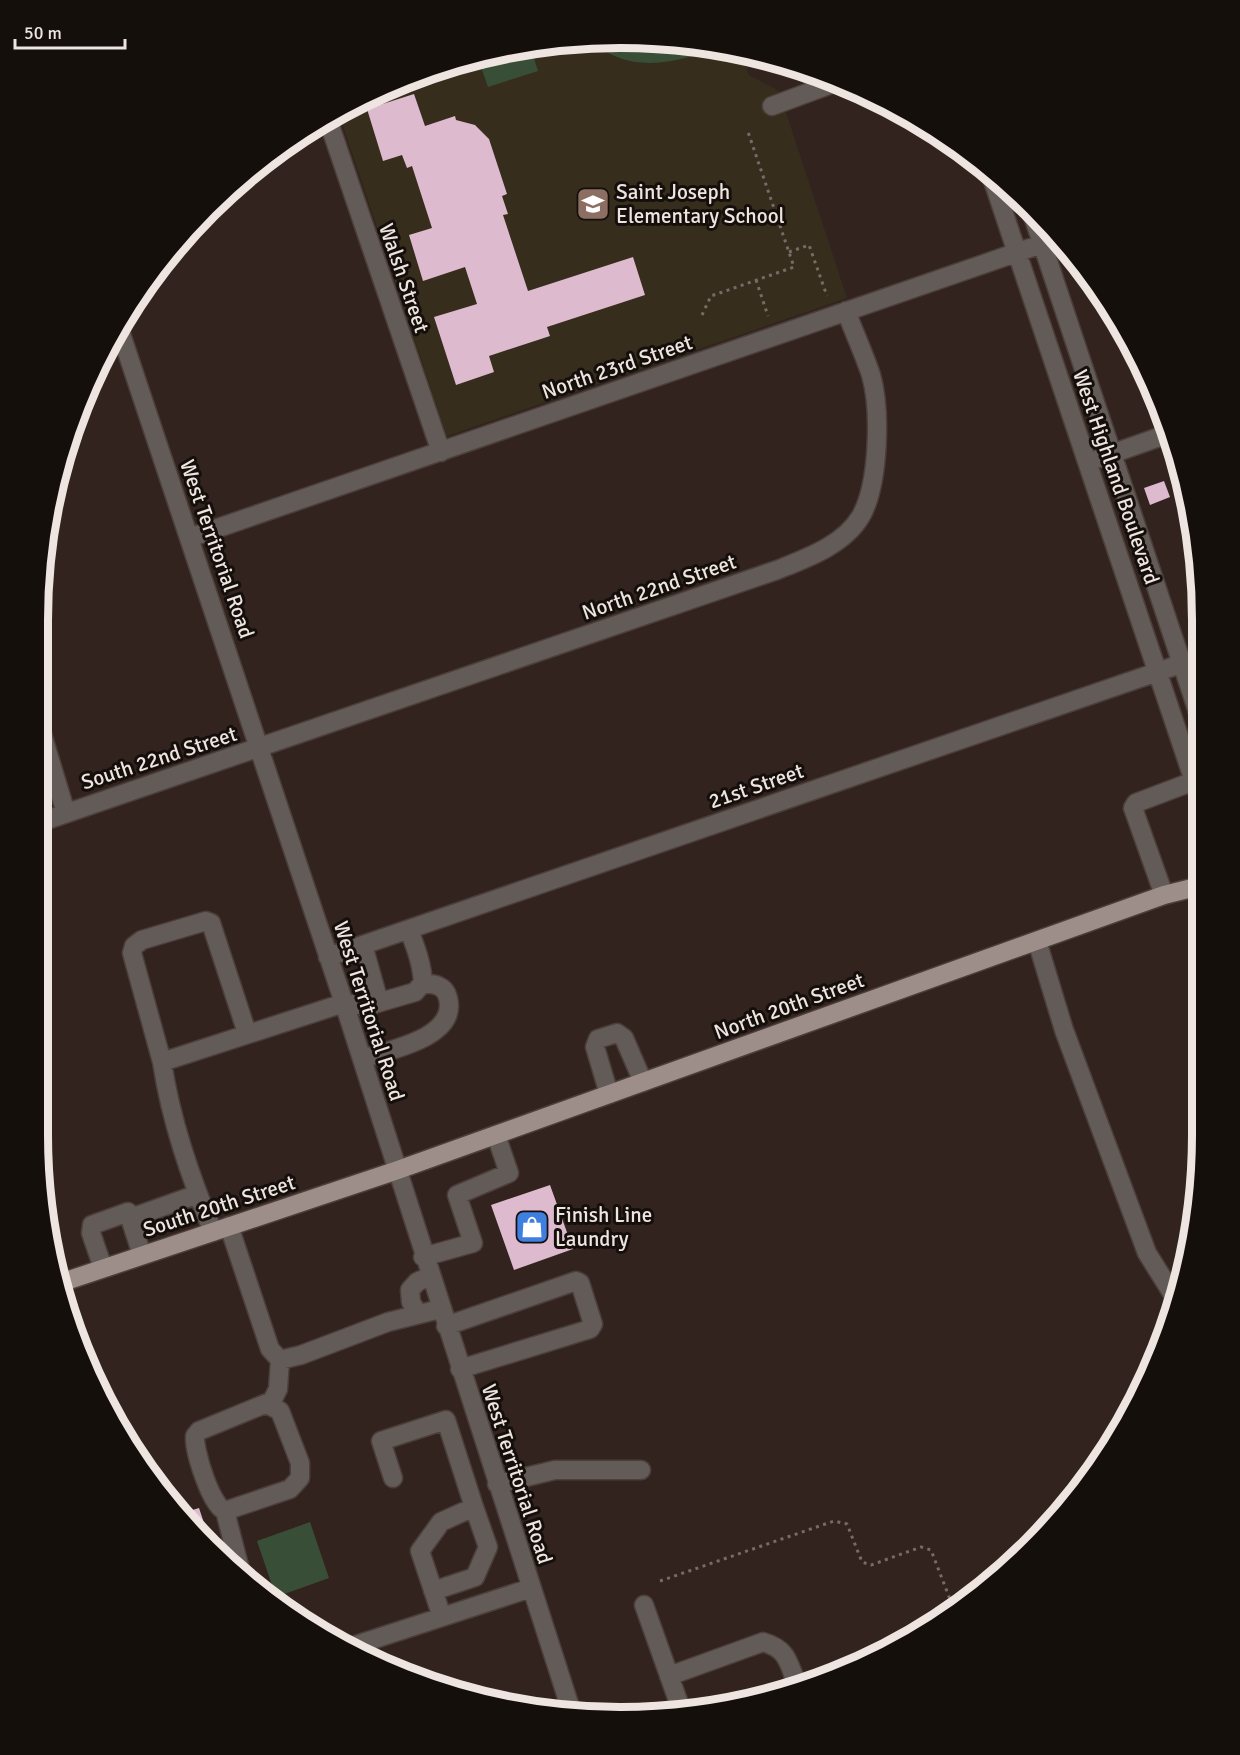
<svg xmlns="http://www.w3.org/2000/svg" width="1240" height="1755" viewBox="0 0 1240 1755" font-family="Signika,sans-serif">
	<rect width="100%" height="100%" fill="#32231e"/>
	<path fill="#372d1d" d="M658 39 741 52 749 75 779 91 847 298 447 436 338 111 432 69 544 43Z"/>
	<path fill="#394e37" d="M658 39 706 47 708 51C667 65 626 72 592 41Z
		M530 46 538 71 488 87 478 58Z
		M310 1522 329 1578 276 1597 257 1541Z"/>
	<path fill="#debacf" d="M414 94 425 126 455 116 456 120 475 125 489 139 507 194 502 196 508 214 503 215 528 291 633 257 645 295 547 327 550 336 489 356 494 372 456 385 434 317 477 304 465 267 423 281 409 235 432 228 412 166 407 168 402 155 383 161 367 109Z
		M1164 481 1170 497 1150 505 1144 488Z
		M550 1185 573 1249 514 1270 491 1205Z
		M199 1508 211 1544 183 1513Z"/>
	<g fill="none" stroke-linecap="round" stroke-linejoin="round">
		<defs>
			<path id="minor" d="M772 106 837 82
				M327 117 441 452
				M990 172 1199 796
				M1031 210 1199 715
				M118 325 344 1003 572 1713
				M1100 458 1165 435
				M189 538 1059 238
				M38 721 66 813
				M38 823 777 570C807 558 844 545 861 516 879 484 881 410 871 375 864 354 854 332 846 311
				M1164 895 1133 808 1136 803 1194 781
				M1037 941 1064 1030 1147 1253 1172 1293 1179 1296
				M363 945 379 1002
				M328 957 1198 658
				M362 1059C389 1050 458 1038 448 998 445 985 434 984 423 983
				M162 1062 132 953 134 946 142 940 206 921 211 923 247 1033
				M609 1094 595 1047 598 1039 617 1033 624 1038 643 1082
				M131 1218 198 1194
				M229 1226 270 1349 280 1360 301 1355 388 1322 440 1309
				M213 1232C190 1176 171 1121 162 1062L344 1003 367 1006 415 992 423 983C422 964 416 948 409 930
				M423 1257 473 1243 457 1195 509 1173 496 1135
				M103 1268 91 1233 92 1225 128 1212 142 1255
				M418 1314 411 1302 410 1290 417 1282 430 1276
				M446 1326 576 1281 580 1283 593 1324 590 1329 460 1369
				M267 1404 280 1411 300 1463V1478L290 1489 225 1511C211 1506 194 1451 195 1436L199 1431 272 1401 278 1389 280 1360
				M393 1478 381 1441 446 1420 474 1507
				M497 1484 555 1470H641
				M225 1511 242 1577
				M433 1591 475 1577 488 1547 474 1507 441 1522 420 1551 442 1617
				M644 1605 682 1712
				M353 1646 531 1588
				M669 1676 763 1642C787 1649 788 1661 796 1682"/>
			<path id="major" d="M57 1284 395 1171 1164 895 1200 886"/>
		</defs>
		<use href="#minor" stroke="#4c3e39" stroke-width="21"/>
		<use href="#major" stroke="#4c3e39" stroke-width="21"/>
		<path stroke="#786b67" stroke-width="3" stroke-dasharray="3 4.5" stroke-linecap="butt" d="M789 252 809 245 827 296
			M756 280 768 316
			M702 315 711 296 794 267 747 129
			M660 1581 834 1521 847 1524 862 1562 871 1565 921 1547 931 1550 953 1607"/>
		<use href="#minor" stroke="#635b58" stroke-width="18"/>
		<use href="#major" stroke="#9e8e89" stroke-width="18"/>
	</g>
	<defs>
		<symbol id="school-square" viewBox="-11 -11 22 22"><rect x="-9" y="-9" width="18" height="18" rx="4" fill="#8d6e63" stroke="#150f0c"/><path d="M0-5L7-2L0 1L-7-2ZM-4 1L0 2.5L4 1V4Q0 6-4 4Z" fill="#fff"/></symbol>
		<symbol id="shop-square" viewBox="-11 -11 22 22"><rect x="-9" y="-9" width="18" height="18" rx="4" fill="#3f7fe0" stroke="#150f0c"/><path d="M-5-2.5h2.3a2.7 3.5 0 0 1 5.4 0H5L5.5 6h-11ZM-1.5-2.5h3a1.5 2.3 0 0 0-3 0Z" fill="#fff"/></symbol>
	</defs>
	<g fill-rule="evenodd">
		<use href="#school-square" x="574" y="185" width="38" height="38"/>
		<use href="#shop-square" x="513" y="1208" width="38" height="38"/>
	</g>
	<g text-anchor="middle" stroke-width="6" stroke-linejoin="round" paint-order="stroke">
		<g font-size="21" fill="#eee4e0" stroke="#150f0c" text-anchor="start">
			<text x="616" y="199">Saint Joseph<tspan x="616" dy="24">Elementary School</tspan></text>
			<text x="555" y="1222">Finish Line<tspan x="555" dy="24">Laundry</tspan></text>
		</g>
		<g font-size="21" fill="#eee4e0" stroke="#150f0c">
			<text transform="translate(404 278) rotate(71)" y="7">Walsh Street</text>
			<text transform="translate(617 367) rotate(-19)" y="7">North 23rd Street</text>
			<text transform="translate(1116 477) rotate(71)" y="7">West Highland Boulevard</text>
			<text transform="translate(217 549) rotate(71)" y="7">West Territorial Road</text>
			<text transform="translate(659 587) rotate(-19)" y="7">North 22nd Street</text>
			<text transform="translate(159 758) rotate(-18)" y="7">South 22nd Street</text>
			<text transform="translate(756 786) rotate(-19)" y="7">21st Street</text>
			<text transform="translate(789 1006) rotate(-20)" y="7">North 20th Street</text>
			<text transform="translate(369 1011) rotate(72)" y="7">West Territorial Road</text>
			<text transform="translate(219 1206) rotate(-18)" y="7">South 20th Street</text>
			<text transform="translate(517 1474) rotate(72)" y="7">West Territorial Road</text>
		</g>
	</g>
	<path d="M0 0H1240V1755H0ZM620 48H620A572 572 0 0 1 1192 620V1135A572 572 0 0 1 620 1707H620A572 572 0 0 1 48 1135V620A572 572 0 0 1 620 48Z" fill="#150f0c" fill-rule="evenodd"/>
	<path fill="none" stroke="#eee4e0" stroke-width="8" d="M620 48H620A572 572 0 0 1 1192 620V1135A572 572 0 0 1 620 1707H620A572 572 0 0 1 48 1135V620A572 572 0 0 1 620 48Z"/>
	<path d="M15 39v9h110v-9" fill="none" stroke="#eee4e0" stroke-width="3"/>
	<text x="24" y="39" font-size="18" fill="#eee4e0" stroke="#150f0c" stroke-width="4.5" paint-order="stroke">50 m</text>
</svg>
